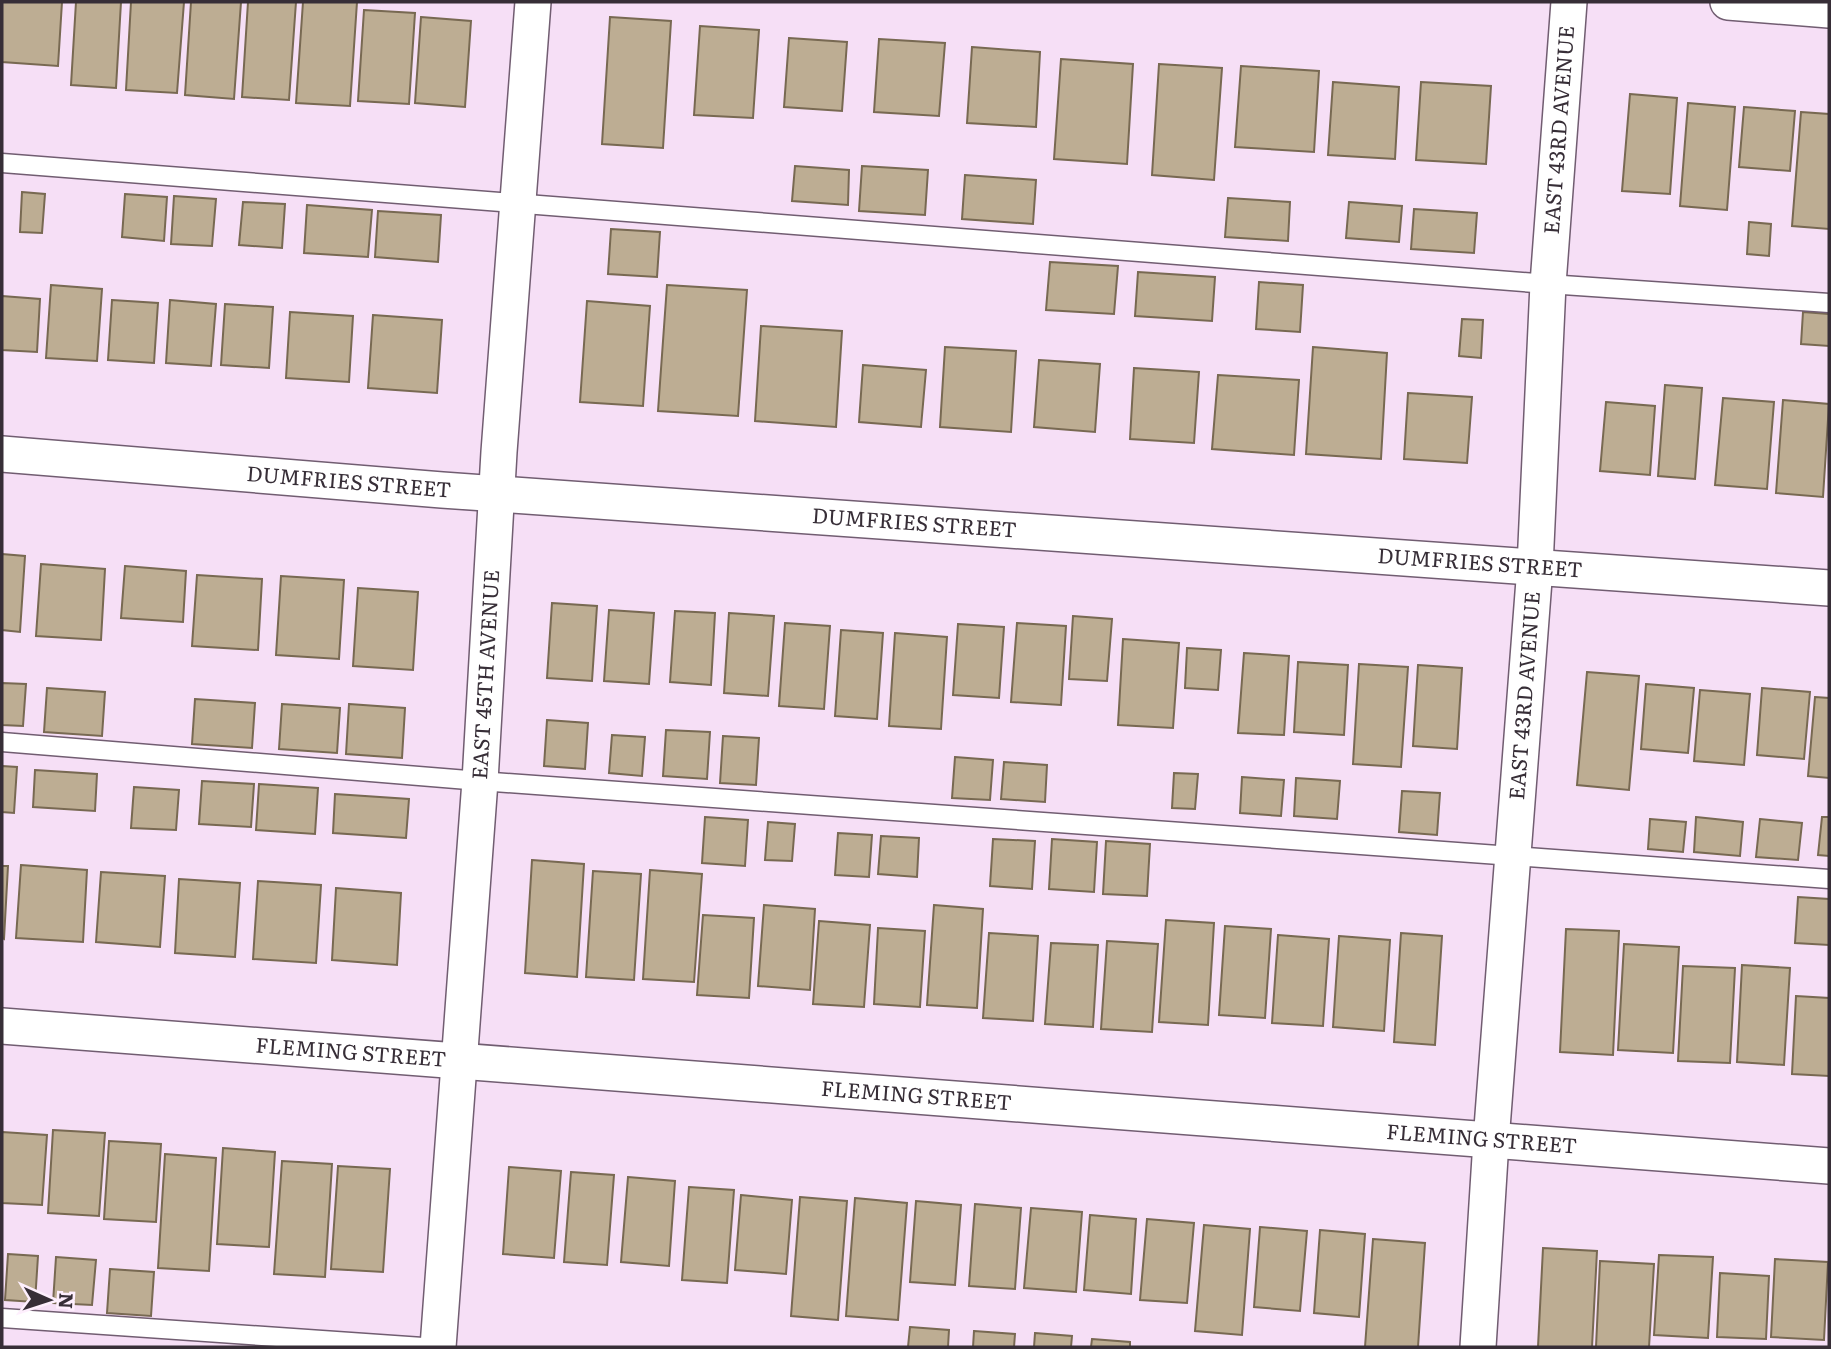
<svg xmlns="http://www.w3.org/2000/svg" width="1831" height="1349" viewBox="0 0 1831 1349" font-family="Literata,serif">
	<rect width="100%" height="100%" fill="#f6dff6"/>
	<path fill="#bdad93" stroke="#786952" stroke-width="2" d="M2 2H62L58 66 2 62Z
		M76 2H121L116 88 71 85Z
		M131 2H184L177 93 126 90Z
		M191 2H241L234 99 185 95Z
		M248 2H296L289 100 242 97Z
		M303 2H357L350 106 296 103Z
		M364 10 415 13 409 104 358 101Z
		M421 17 471 21 465 107 415 103Z
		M610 17 671 21 663 148 602 144Z
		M700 26 759 30 753 118 694 115Z
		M789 38 847 42 842 111 784 107Z
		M879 39 945 43 939 116 874 112Z
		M972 47 1040 52 1036 127 967 123Z
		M1061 59 1133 64 1127 164 1054 159Z
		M1159 64 1222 68 1214 180 1152 175Z
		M1241 66 1319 71 1314 152 1235 147Z
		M1333 82 1399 87 1395 159 1328 155Z
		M1421 82 1491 86 1486 164 1416 160Z
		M1630 94 1677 98 1670 194 1622 191Z
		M1688 103 1735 107 1727 210 1680 206Z
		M1744 107 1795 111 1790 171 1739 167Z
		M1801 112 1829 114V229L1792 226Z
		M795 166 849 170 848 205 792 201Z
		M862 166 928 170 925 215 859 211Z
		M965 175 1036 180 1033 224 962 219Z
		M22 192 45 194 42 233 20 232Z
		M125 194 167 197 164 241 122 237Z
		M174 196 216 199 212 246 171 244Z
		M1228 198 1290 202 1288 241 1225 237Z
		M243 202 285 204 282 248 239 245Z
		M1349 202 1402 206 1399 242 1346 238Z
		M307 205 372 210 368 257 304 253Z
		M1414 209 1477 213 1474 253 1411 249Z
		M378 211 441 215 438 262 375 257Z
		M1749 222 1771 224 1769 256 1747 254Z
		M611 229 660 232 657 277 608 274Z
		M1050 262 1118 266 1114 314 1046 310Z
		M1138 272 1215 277 1212 321 1135 316Z
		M1259 282 1303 285 1300 332 1256 329Z
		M51 285 102 289 97 361 46 358Z
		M667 285 747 290 738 416 658 411Z
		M2 296 40 299 37 352 2 350Z
		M112 300 158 303 154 363 108 360Z
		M170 300 216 304 211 366 166 363Z
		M587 301 650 306 643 406 580 402Z
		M225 304 273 307 269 368 221 365Z
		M290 312 353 316 349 382 286 378Z
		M1803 312 1829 314V346L1801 344Z
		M373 315 442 320 437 393 368 388Z
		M1462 319 1483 320 1481 358 1459 356Z
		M761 326 842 331 836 427 755 421Z
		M945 347 1016 351 1011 432 940 427Z
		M1313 347 1387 353 1381 459 1306 454Z
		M1039 360 1100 364 1095 432 1034 427Z
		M863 365 926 370 921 427 859 422Z
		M1134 368 1199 372 1194 443 1130 439Z
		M1218 375 1299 380 1294 455 1212 449Z
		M1665 385 1702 388 1695 479 1658 476Z
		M1408 393 1472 397 1467 463 1404 459Z
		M1723 398 1774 402 1767 489 1715 485Z
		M1783 400 1829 404 1823 497 1776 493Z
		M1606 402 1655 406 1650 475 1600 471Z
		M2 554 25 556 20 632 2 630Z
		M41 564 105 569 101 640 36 636Z
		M125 566 186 571 183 622 121 618Z
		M197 575 262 579 258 650 192 646Z
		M281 576 344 580 339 659 276 655Z
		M358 588 418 592 413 670 353 666Z
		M552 603 597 606 592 681 547 678Z
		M609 610 654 613 649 684 604 681Z
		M675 611 715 613 711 685 670 682Z
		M729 613 774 616 768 696 724 693Z
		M1073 616 1112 619 1107 681 1069 679Z
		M785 623 830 626 824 709 779 706Z
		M1017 623 1066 626 1061 705 1011 702Z
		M958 624 1004 627 999 698 953 695Z
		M841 630 883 633 877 719 835 716Z
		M895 633 947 637 941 729 889 726Z
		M1123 639 1179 643 1173 728 1118 725Z
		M1187 648 1221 650 1218 690 1185 688Z
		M1244 653 1289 656 1284 735 1238 733Z
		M1298 662 1348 665 1344 735 1294 732Z
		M1359 664 1408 667 1401 767 1353 764Z
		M1418 665 1462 668 1457 749 1413 746Z
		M1587 672 1639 676 1629 790 1577 785Z
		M2 683 26 684 23 726 2 725Z
		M1646 684 1694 688 1688 753 1641 749Z
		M47 688 105 692 102 736 44 732Z
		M1762 688 1810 692 1804 759 1757 755Z
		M1700 690 1750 694 1744 765 1694 761Z
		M1815 697 1829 698V778L1808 776Z
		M195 699 255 703 252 748 192 744Z
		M282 704 340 708 337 753 279 749Z
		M349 704 405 708 402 758 346 754Z
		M547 720 588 723 585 769 544 766Z
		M666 730 710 732 707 779 663 776Z
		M612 735 645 737 642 776 609 773Z
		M723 736 759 738 756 785 720 783Z
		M955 757 993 760 990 800 952 798Z
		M1004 762 1047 765 1045 802 1001 799Z
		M2 766 17 767 14 813 2 812Z
		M35 770 97 774 95 811 33 807Z
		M1174 773 1198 774 1195 809 1172 808Z
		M1242 777 1284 780 1281 816 1240 813Z
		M1296 778 1340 781 1337 819 1294 816Z
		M202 781 254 784 251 827 199 824Z
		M259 784 318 788 315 834 256 830Z
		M134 787 179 790 176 830 131 828Z
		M1402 791 1440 793 1437 835 1399 832Z
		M335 794 409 799 406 838 333 833Z
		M705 817 748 820 745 866 702 863Z
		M1696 817 1743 822 1740 856 1694 852Z
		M1822 817H1829V856L1818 855Z
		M1650 819 1686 822 1683 852 1648 849Z
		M1760 819 1802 823 1798 860 1756 857Z
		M768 822 795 824 792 861 765 860Z
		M838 833 872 835 869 877 835 875Z
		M881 836 919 838 917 877 878 874Z
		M993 839 1035 841 1032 889 990 886Z
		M1052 839 1097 842 1094 892 1049 889Z
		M1106 841 1150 844 1147 896 1103 894Z
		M532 860 584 864 577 977 525 973Z
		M21 865 87 870 83 942 16 938Z
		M2 866H8L4 939 2 938Z
		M650 870 702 874 694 982 643 979Z
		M593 871 641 874 634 980 586 977Z
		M101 872 165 876 160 947 96 942Z
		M179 879 240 883 235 957 175 953Z
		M258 881 321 885 316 963 253 959Z
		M336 888 401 893 397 965 332 960Z
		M1798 897 1829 899V945L1795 943Z
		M764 905 815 909 810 990 758 986Z
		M934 905 983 909 977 1008 927 1005Z
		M703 915 754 918 749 998 697 995Z
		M1166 920 1214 923 1208 1025 1159 1022Z
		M819 921 870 925 864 1007 813 1004Z
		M1225 926 1271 929 1265 1018 1219 1015Z
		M878 928 925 931 920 1007 874 1004Z
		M1566 929 1619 931 1613 1055 1560 1052Z
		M989 933 1038 936 1033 1021 983 1018Z
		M1401 933 1442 936 1435 1045 1394 1042Z
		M1278 935 1329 939 1323 1026 1272 1023Z
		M1339 936 1390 940 1384 1031 1333 1027Z
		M1107 941 1158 944 1152 1032 1101 1029Z
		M1051 943 1098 945 1093 1027 1045 1024Z
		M1624 944 1679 947 1673 1053 1618 1050Z
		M1742 965 1790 968 1784 1065 1737 1062Z
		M1683 966 1735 968 1730 1063 1678 1061Z
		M1796 996 1829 998V1076L1792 1074Z
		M53 1130 105 1133 99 1216 48 1213Z
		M2 1132 47 1135 42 1205 2 1203Z
		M109 1141 161 1144 156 1222 104 1219Z
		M223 1148 275 1152 269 1247 217 1244Z
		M165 1154 216 1158 209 1271 158 1268Z
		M282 1161 332 1164 325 1277 274 1274Z
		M338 1166 390 1169 383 1272 331 1269Z
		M509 1167 561 1171 554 1258 503 1254Z
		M571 1172 614 1175 607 1265 564 1262Z
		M628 1177 675 1181 669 1266 621 1262Z
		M689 1187 734 1190 727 1283 682 1280Z
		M741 1195 792 1200 786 1274 735 1270Z
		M800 1197 847 1201 838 1320 791 1316Z
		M855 1198 907 1203 898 1320 846 1316Z
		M916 1201 961 1205 955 1285 910 1282Z
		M975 1204 1021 1208 1015 1289 969 1286Z
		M1031 1208 1082 1212 1076 1292 1024 1288Z
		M1090 1215 1136 1219 1131 1294 1084 1290Z
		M1147 1219 1194 1223 1187 1303 1140 1300Z
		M1204 1225 1250 1229 1242 1335 1195 1331Z
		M1260 1227 1307 1231 1300 1311 1254 1307Z
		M1320 1230 1365 1234 1359 1317 1314 1313Z
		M1373 1239 1425 1243 1418 1347H1365Z
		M1543 1248 1597 1251 1592 1347H1538Z
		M8 1254 38 1256 35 1302 5 1300Z
		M1659 1255 1713 1257 1708 1338 1654 1335Z
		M56 1257 96 1260 92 1305 53 1303Z
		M1775 1259 1828 1262 1824 1340 1771 1337Z
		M1600 1261 1654 1264 1649 1347H1596Z
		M110 1269 154 1272 151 1316 107 1313Z
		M1720 1273 1769 1276 1766 1339 1717 1337Z
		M910 1327 949 1330 948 1347H908Z
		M974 1331 1015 1334 1014 1347H973Z
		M1035 1333 1072 1336 1071 1347H1034Z
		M1092 1339 1130 1342V1347H1091Z"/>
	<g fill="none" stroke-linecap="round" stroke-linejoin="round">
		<defs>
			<path id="service" d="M2 163 1548 284 1829 303
				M2 742 480 781 1829 879
				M2 1318 423 1347"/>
			<g id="minor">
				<path d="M1728 2 1829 10"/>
				<path id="s1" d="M2 454 442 490 1829 588"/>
				<path id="s2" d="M2 1026 1829 1166"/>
				<path id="s3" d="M438 1347 480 781 499 452 533 2"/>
				<path id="s4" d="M1478 1347 1491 1141 1535 567 1548 284 1569 2"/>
			</g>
		</defs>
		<use href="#service" stroke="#715d71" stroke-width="21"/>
		<use href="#minor" stroke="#715d71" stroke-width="38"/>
		<use href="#service" stroke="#fff" stroke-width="18"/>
		<use href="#minor" stroke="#fff" stroke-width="35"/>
	</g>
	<g text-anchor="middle" stroke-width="5" stroke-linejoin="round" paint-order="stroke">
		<g font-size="21" fill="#372e37" stroke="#feeffd">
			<text dy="7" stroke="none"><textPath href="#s4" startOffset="1220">EAST 43RD AVENUE</textPath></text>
			<text dy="7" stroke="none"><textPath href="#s1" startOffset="348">DUMFRIES STREET</textPath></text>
			<text dy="7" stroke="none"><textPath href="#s1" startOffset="915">DUMFRIES STREET</textPath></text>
			<text dy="7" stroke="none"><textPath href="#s1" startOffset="1482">DUMFRIES STREET</textPath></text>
			<text dy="7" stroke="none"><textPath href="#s3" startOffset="674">EAST 45TH AVENUE</textPath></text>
			<text dy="7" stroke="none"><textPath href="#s4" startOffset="653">EAST 43RD AVENUE</textPath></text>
			<text dy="7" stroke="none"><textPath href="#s2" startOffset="350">FLEMING STREET</textPath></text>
			<text dy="7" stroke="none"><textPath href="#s2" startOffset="917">FLEMING STREET</textPath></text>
			<text dy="7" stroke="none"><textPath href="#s2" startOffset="1484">FLEMING STREET</textPath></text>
		</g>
	</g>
	<rect width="1831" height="1349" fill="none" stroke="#372e37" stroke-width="7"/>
	<g transform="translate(49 1300) rotate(93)" stroke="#feeffd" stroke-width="5" paint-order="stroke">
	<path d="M0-5L12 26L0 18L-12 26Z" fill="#372e37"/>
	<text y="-10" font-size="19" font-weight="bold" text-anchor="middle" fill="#372e37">N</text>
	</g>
</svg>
